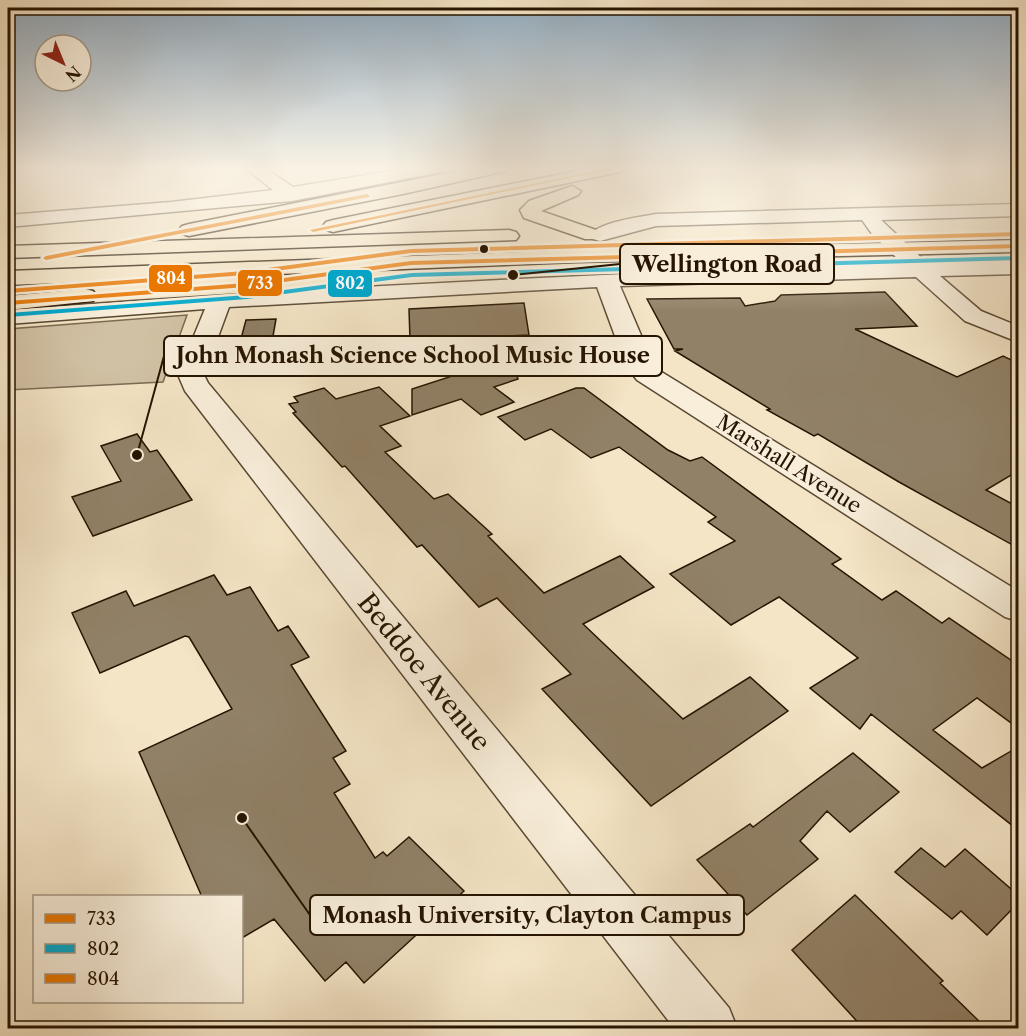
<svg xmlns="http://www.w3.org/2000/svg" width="1026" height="1036" viewBox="0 0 1026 1036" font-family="'Libre Caslon Text',serif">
	<rect width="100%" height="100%" fill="#f4e5c6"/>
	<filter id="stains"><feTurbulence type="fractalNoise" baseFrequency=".00333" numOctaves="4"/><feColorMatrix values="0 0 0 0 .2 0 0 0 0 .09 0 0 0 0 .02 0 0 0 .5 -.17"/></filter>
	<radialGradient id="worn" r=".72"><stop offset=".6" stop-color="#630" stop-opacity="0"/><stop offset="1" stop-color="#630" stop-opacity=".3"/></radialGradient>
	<path fill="#d1c1a4" stroke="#7b6a52" stroke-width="1.5" d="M187 315 163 382 8 390V329Z"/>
	<path fill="#918167" stroke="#251400" stroke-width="1.5" d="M885 292 917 326 855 329 957 377 1003 356 1018 363V471L986 490 1018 507V548L899 482 818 434 814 436 767 410 770 409 675 351 683 349H674L647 299 740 298 745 306 775 301 781 295Z
		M524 303 529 335 410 340 409 309Z
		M276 319 273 336 285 348 238 350 246 320Z
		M511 357 518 379 494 387 514 402 481 415 461 399 412 415V389Z
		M379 387 410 416 380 426 401 446 385 452 434 499 448 494 492 534 488 536 544 593 620 556 654 587 583 624 683 719 750 677 788 711 651 806 542 689 571 674 497 598 479 607 422 545 417 547 345 466 342 467 293 413 296 412 289 404 298 402 294 397 324 388 336 399Z
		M576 388H584L668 450 690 461 702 457 841 559 832 564 882 600 896 591 942 623 949 618 1018 665V728L977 698 933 730 982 768 1018 747V830L871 714 860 729 810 688 858 658 779 597 731 625 670 574 735 541 708 522 716 517 619 447 591 458 551 429 525 440 498 417Z
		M137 434 150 452 157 450 192 500 93 536 72 497 121 481 101 446Z
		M214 575 227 595 250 587 278 631 288 626 309 657 291 665 346 751 333 758 350 784 334 793 375 858 383 852 387 856 409 837 464 891 364 983 346 962 325 981 274 919 242 938V897H202L139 752 232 709 189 637 185 636 100 673 72 613 126 591 134 606Z
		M853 753 899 792 850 832 827 811 800 841 818 859 747 915 697 860 750 824 753 827Z
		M921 848 945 867 965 849 1018 895V903L987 935 961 911 952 919 895 872Z
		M855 895 943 981 940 983 987 1029H864L792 950Z"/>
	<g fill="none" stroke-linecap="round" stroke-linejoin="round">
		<defs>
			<path id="minor" d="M244 167H263L293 187 415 167H449L440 172 292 201 8 227V215L171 202 273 190Z
				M1018 204V216L881 220 927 263 1018 261V274L940 276 981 311 1018 326V342L965 321 916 277 620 286 655 368 1018 591V621L1005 617 637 380 626 366 597 287 229 307 207 367 205 377 208 383 729 1008 737 1028H674L185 391 179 377 181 367 205 309 8 324V310C306 288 604 273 903 264L872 234 862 220 656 226 600 241 593 239 590 235C599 222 640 217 656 214Z"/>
			<path id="highway" d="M478 167H509L506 171 403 194 189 236 182 234 179 230 182 226 189 224Z
				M596 167H629L620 172 333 232 326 230 323 226 326 222 333 220Z
				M572 186 581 191 578 195 541 211 599 231 602 235 599 239H585L524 218 520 210 529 201Z
				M509 230 516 232 519 236 516 240 8 258V246Z
				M1018 240V252L577 262 8 285V271L577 250Z
				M85 289 93 291 97 296 93 301 8 310V296Z"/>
		</defs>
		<use href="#minor" stroke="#594832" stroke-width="3"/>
		<use href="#highway" stroke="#251400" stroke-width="3"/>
		<use href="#minor" fill="#f8eeda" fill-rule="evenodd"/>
		<use href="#highway" fill="#f4e5c6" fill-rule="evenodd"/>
		<defs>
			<path id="bus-1" d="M614 167H622L313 232 310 230Z
				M367 194 370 196 369 197 46 260 43 258 46 256Z
				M1018 244V248L411 265 246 287 8 305V301L246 283 411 261Z"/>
			<path id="bus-2" d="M1018 256V260L412 277 247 299 8 317V313H9L247 295 412 273Z"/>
			<path id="bus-3" d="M1018 232V236L411 253 245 275 8 293V289L245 271 411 249Z"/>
		</defs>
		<use href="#bus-1" stroke="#f8eeda" stroke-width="5"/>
		<use href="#bus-2" stroke="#f8eeda" stroke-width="5"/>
		<use href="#bus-3" stroke="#f8eeda" stroke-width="5"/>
		<use href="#bus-1" fill="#e97700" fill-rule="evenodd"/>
		<use href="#bus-2" fill="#00a9ce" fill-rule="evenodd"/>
		<use href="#bus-3" fill="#e97700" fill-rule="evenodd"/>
	</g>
	<linearGradient id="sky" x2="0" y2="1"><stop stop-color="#91abc0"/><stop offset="0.54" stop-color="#faf3e5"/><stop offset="1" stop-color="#faf3e5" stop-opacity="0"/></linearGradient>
	<rect width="1026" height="312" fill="url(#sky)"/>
	<circle fill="#251400" stroke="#f8eeda" stroke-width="2" cx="484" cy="249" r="5"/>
	<g text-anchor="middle" stroke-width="4.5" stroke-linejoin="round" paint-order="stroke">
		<g font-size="21" fill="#251400" stroke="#f8eeda">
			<text transform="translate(789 464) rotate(32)" y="7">Marshall Avenue</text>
		</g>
		<g font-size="26" fill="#251400" stroke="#f8eeda">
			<text transform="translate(424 672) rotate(51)" y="9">Beddoe Avenue</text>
		</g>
	</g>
	<path fill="none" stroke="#251400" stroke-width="2" d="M513 275L620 264M137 455L164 356M242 818L310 915"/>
	<g fill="#251400" stroke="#f8eeda" stroke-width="2">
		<circle cx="513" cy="275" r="6"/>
		<circle cx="137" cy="455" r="6"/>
		<circle cx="242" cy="818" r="6"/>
	</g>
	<g fill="#f8eeda" stroke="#251400" stroke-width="2">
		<rect x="620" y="244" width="214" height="40" rx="6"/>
		<rect x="164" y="336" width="498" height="40" rx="6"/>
		<rect x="310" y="895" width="434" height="40" rx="6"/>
	</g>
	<g font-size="22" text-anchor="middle" font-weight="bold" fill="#251400">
		<text x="727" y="272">Wellington Road</text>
		<text x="413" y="363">John Monash Science School Music House</text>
		<text x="527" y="923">Monash University, Clayton Campus</text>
	</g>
	<g stroke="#f8eeda" stroke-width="2">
		<rect x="148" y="264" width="45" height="29" rx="6" fill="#e97700"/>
		<rect x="237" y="269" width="46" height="28" rx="6" fill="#e97700"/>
		<rect x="327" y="269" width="46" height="29" rx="6" fill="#00a9ce"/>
	</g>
	<g font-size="16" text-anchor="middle" font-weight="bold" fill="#fff">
		<text x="171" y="284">804</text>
		<text x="260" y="289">733</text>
		<text x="350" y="289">802</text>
	</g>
	<rect width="1026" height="1036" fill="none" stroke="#f4e5c6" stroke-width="30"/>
	<rect x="9" y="9" width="1008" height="1018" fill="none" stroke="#251400" stroke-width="3"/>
	<rect x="15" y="15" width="996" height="1006" fill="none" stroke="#251400" stroke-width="1.5"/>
	<rect x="33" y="895" width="210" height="108" fill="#f8eeda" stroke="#a49783" stroke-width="1.5"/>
	<rect x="45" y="914" width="30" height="9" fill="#e97700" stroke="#a49783" stroke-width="1.5"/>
	<text x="87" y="925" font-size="18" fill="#251400">733</text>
	<rect x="45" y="944" width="30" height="9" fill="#00a9ce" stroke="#a49783" stroke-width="1.5"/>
	<text x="87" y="955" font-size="18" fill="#251400">802</text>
	<rect x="45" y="974" width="30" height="9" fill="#e97700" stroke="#a49783" stroke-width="1.5"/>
	<text x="87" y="985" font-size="18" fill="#251400">804</text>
	<g transform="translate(63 63) rotate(137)"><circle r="28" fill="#f8eeda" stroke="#a49783" stroke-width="1.5"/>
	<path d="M0-4.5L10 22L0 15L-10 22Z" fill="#8f2418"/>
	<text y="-9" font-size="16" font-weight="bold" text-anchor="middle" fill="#251400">N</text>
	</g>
	<rect width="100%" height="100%" filter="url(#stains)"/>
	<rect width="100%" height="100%" fill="url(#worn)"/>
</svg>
